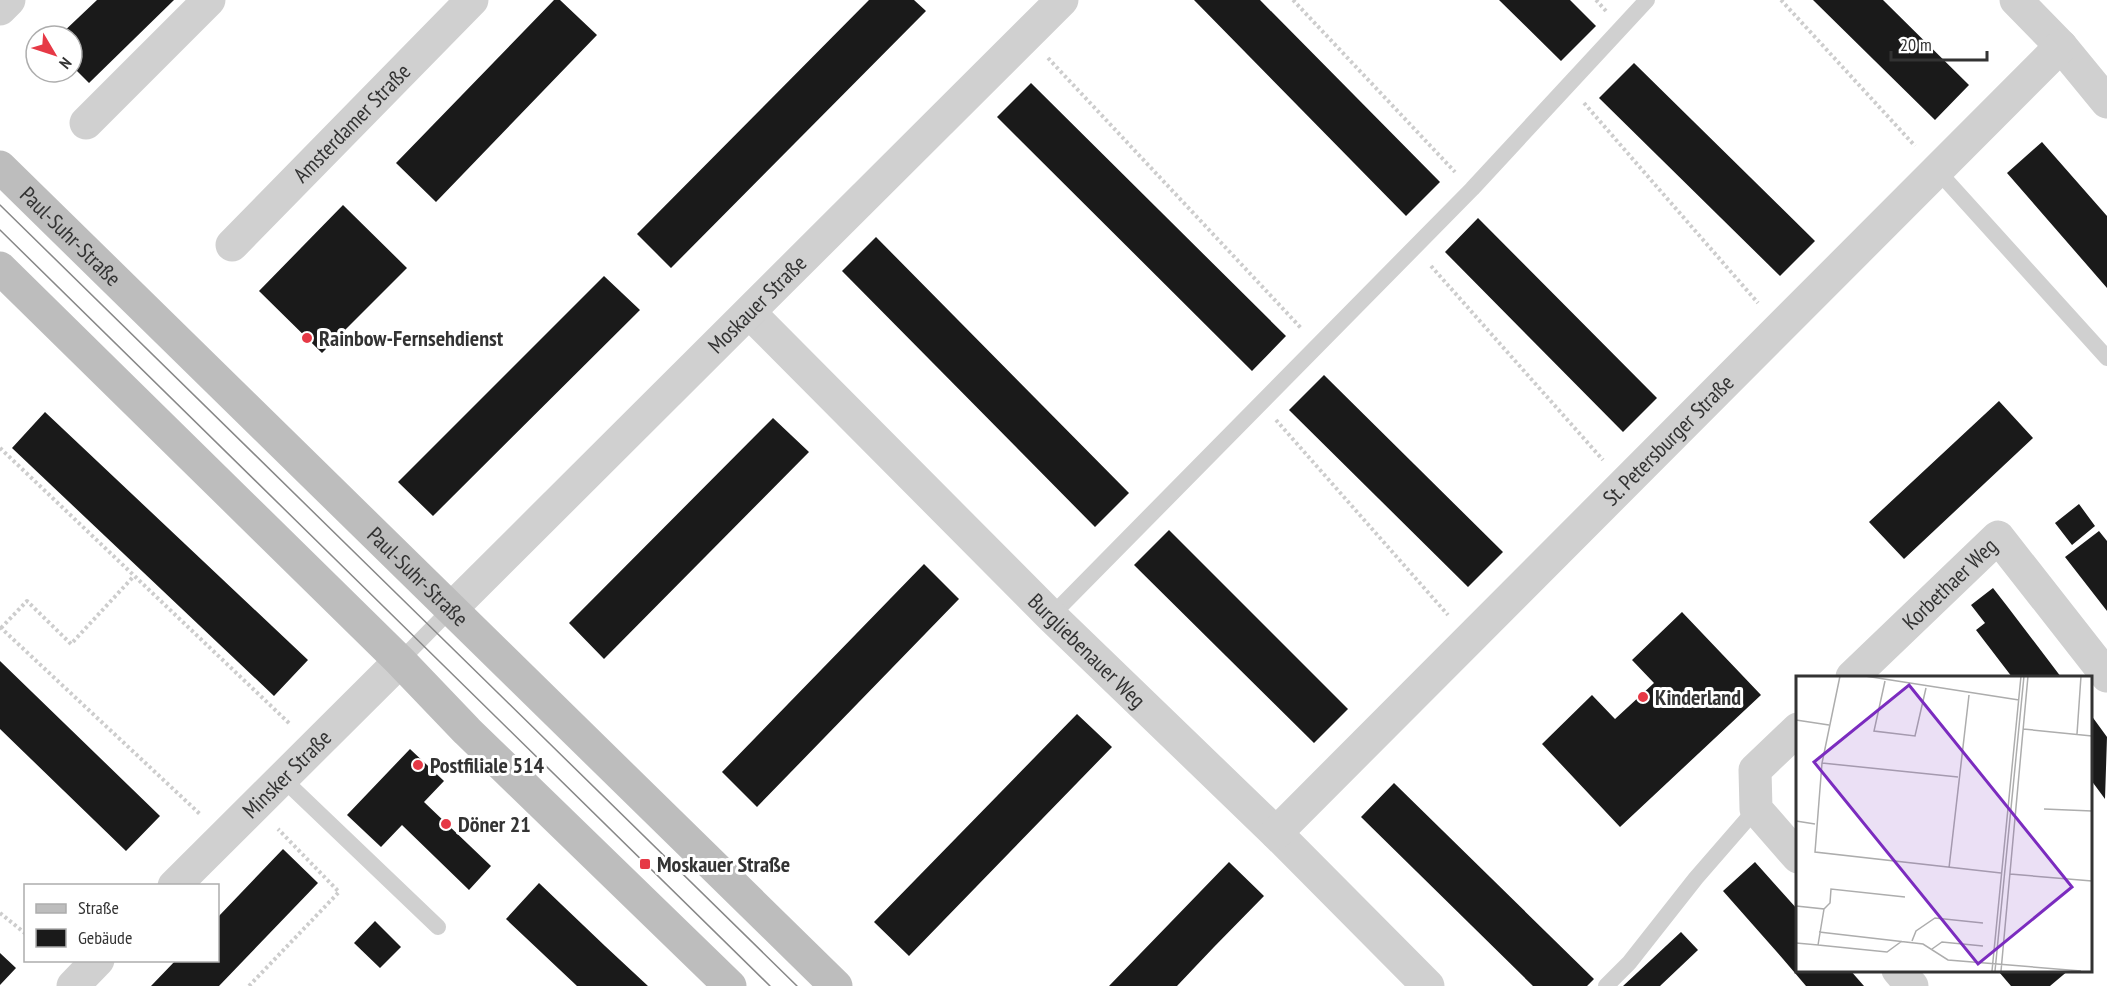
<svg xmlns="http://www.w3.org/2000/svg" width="2107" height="986" viewBox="0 0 2107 986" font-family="'PT Sans Narrow',sans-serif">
	<rect width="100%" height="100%" fill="#fff"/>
	<path fill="#1a1a1a" d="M97 0H174L89 83 72 66V36H59Z
		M554 0H560L597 35 436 202 396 163Z
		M869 0H914L926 11 671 268 637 234Z
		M1194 0H1260L1440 182 1406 216Z
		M1499 0H1570L1596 26 1561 61Z
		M1813 0H1883L1969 85 1935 120Z
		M1634 63 1815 241 1780 276 1599 98Z
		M1031 83 1286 336 1252 371 997 117Z
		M2042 142 2107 216V288L2007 173Z
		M343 205 407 268 322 353 259 291Z
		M1478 218 1657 398 1623 432 1445 252Z
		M876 237 1129 493 1095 527 842 271Z
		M604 276 640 310 433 516 398 482Z
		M1324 375 1503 552 1468 587 1289 410Z
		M1999 401 2033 438 1904 559 1869 522Z
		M45 412 308 660 274 696 12 448Z
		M773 418 809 452 604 659 569 623Z
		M2079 504 2095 526 2072 545 2055 523Z
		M1169 530 1348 709 1314 743 1134 565Z
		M2099 531 2107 541V611L2065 557Z
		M924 564 959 599 757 807 722 772Z
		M1993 588 2007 606 2061 677H2012L1976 630 1985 623 1971 605Z
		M1682 612 1761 695 1620 827 1542 744 1592 695 1615 719 1654 683 1632 660Z
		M0 661 160 816 126 851 0 729Z
		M1077 714 1112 747 909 956 874 922Z
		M2091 715 2107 737 2105 799 2091 780Z
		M410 749 444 781 424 802 491 866 469 890 402 825 381 847 347 815Z
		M1394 783 1594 979 1587 986H1533L1361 817Z
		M283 849 318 883 219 986H151L176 960H218V917Z
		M1229 862 1264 896 1214 947 1177 986H1109Z
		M1755 862 1798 910V970H1850L1864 986H1806L1783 959 1723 891Z
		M539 883 605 946 648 986H577L506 919Z
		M375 921 401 947 380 968 354 943Z
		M1681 932 1698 950 1660 986H1623Z
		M0 953 16 968 0 985Z
		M2003 970H2069L2050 986H2011L1999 972Z"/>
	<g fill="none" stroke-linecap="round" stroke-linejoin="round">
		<path stroke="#cdcdcd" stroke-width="4" stroke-dasharray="3 3" stroke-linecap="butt" d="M1293 0 1455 172
			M1596 0 1606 11
			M1781 0 1915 146
			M1048 58 1301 328
			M1584 103 1758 303
			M1431 266 1603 460
			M1276 420 1448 615
			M0 448 291 725
			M0 627 201 815
			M1 628 27 601 71 644 134 576
			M0 913 26 934
			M249 986 339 892 278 829"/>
		<path stroke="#d0d0d0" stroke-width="16" d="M1936 169 2107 358
			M1051 616 1472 189 1647 0
			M400 661 451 609
			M282 778 438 927
			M1606 986 1629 963 1696 878 1756 809"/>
		<g stroke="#d0d0d0" stroke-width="33">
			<path d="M2016 0 2061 46 2107 102"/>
			<path d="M0 9 9 0"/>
			<path d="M86 123 209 0"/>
			<path id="s1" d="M232 245 472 0"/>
			<path id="s2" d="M750 313 1051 616 1276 833 1428 986"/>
			<path id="s3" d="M451 609 1062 0"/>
			<path id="s4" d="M1852 677 1998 537 2107 676"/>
			<path d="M1798 729 1755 770 1756 809 1798 857"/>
			<path id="s5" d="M1276 833 2061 46"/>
			<path id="s6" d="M174 886 400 661"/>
			<path d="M1898 970 1912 986"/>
			<path d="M73 986 98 960"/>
		</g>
		<g stroke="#bdbdbd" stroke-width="33">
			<path id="s7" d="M0 167 836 986"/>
			<path d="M0 268 400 661 467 731 730 986"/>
		</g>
		<path stroke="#888" stroke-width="1.5" d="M0 205 797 986
			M0 230 770 986"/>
	</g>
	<g fill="#e63946" stroke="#fff" stroke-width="2">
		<circle cx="307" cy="338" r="6"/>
		<circle cx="1643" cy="697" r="6"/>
		<circle cx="418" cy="765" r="6"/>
		<circle cx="446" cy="824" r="6"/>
		<rect x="639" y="858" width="12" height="12" rx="3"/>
	</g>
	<g text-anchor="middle" stroke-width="6" stroke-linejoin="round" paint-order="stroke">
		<g font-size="22" fill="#333" stroke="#fff">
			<text dy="8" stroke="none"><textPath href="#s1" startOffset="171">Amsterdamer Straße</textPath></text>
			<text dy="8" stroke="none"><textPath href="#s7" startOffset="99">Paul-Suhr-Straße</textPath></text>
			<text dy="8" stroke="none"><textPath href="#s3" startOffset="432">Moskauer Straße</textPath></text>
			<text dy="8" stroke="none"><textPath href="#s5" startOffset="555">St. Petersburger Straße</textPath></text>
			<text dy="8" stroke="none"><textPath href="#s7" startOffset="585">Paul-Suhr-Straße</textPath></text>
			<text dy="8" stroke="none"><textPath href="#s4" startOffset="135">Korbethaer Weg</textPath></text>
			<text dy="8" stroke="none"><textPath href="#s2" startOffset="477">Burgliebenauer Weg</textPath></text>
			<text dy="8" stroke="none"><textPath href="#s6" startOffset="159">Minsker Straße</textPath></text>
		</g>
		<g font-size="22" font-weight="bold" fill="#333" stroke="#fff" text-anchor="start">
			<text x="319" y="346">Rainbow-Fernsehdienst</text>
			<text x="1655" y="705">Kinderland</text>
			<text x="430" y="773">Postfiliale 514</text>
			<text x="458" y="832">Döner 21</text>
			<text x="657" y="872">Moskauer Straße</text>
		</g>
	</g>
	<g transform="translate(1796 676)">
		<rect width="296" height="296" fill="#fff"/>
		<path fill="none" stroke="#adadad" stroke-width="1.5" d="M44 0 26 87 19 176 205 197M69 0 223 24M89 5 78 55 119 60 130 12M0 44 33 49M227 53 296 60M281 58 285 0M26 87 162 101M248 133 296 135M0 145 19 148M153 192 173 19M214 198 296 205M0 230 28 233 22 269 0 267M28 233 34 227 35 213 109 221M23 256 127 268 152 284 285 295M116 265 120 255 139 242 187 247M22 269 91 276 106 265M136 273 146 266 187 270M196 295 225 0M199 295 228 0M205 295 232 0"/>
		<path fill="#7b2cbf" fill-opacity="0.15" stroke="#7b2cbf" stroke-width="3" d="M113 9 276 211 182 288 18 86Z"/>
		<rect width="296" height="296" fill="none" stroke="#333" stroke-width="3"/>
	</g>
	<rect x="24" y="884" width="195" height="78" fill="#ffffff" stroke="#adadad" stroke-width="1.5"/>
	<rect x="36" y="904" width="30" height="9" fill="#bdbdbd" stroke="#adadad" stroke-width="1.5"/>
	<text x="78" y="914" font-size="18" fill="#333333">Straße</text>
	<rect x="36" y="929" width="30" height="18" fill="#1a1a1a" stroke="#adadad" stroke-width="1.5"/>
	<text x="78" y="944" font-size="18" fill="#333333">Gebäude</text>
	<g transform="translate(54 54) rotate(129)"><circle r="28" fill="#ffffff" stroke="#adadad" stroke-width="1.5"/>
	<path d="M0-4.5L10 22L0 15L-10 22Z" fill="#e63946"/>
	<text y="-9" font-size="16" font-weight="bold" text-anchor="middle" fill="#333333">N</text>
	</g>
	<path d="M1891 51v9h96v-9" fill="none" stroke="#333333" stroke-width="3"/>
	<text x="1900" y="51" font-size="18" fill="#333333" stroke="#ffffff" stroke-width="4.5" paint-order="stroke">20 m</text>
</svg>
